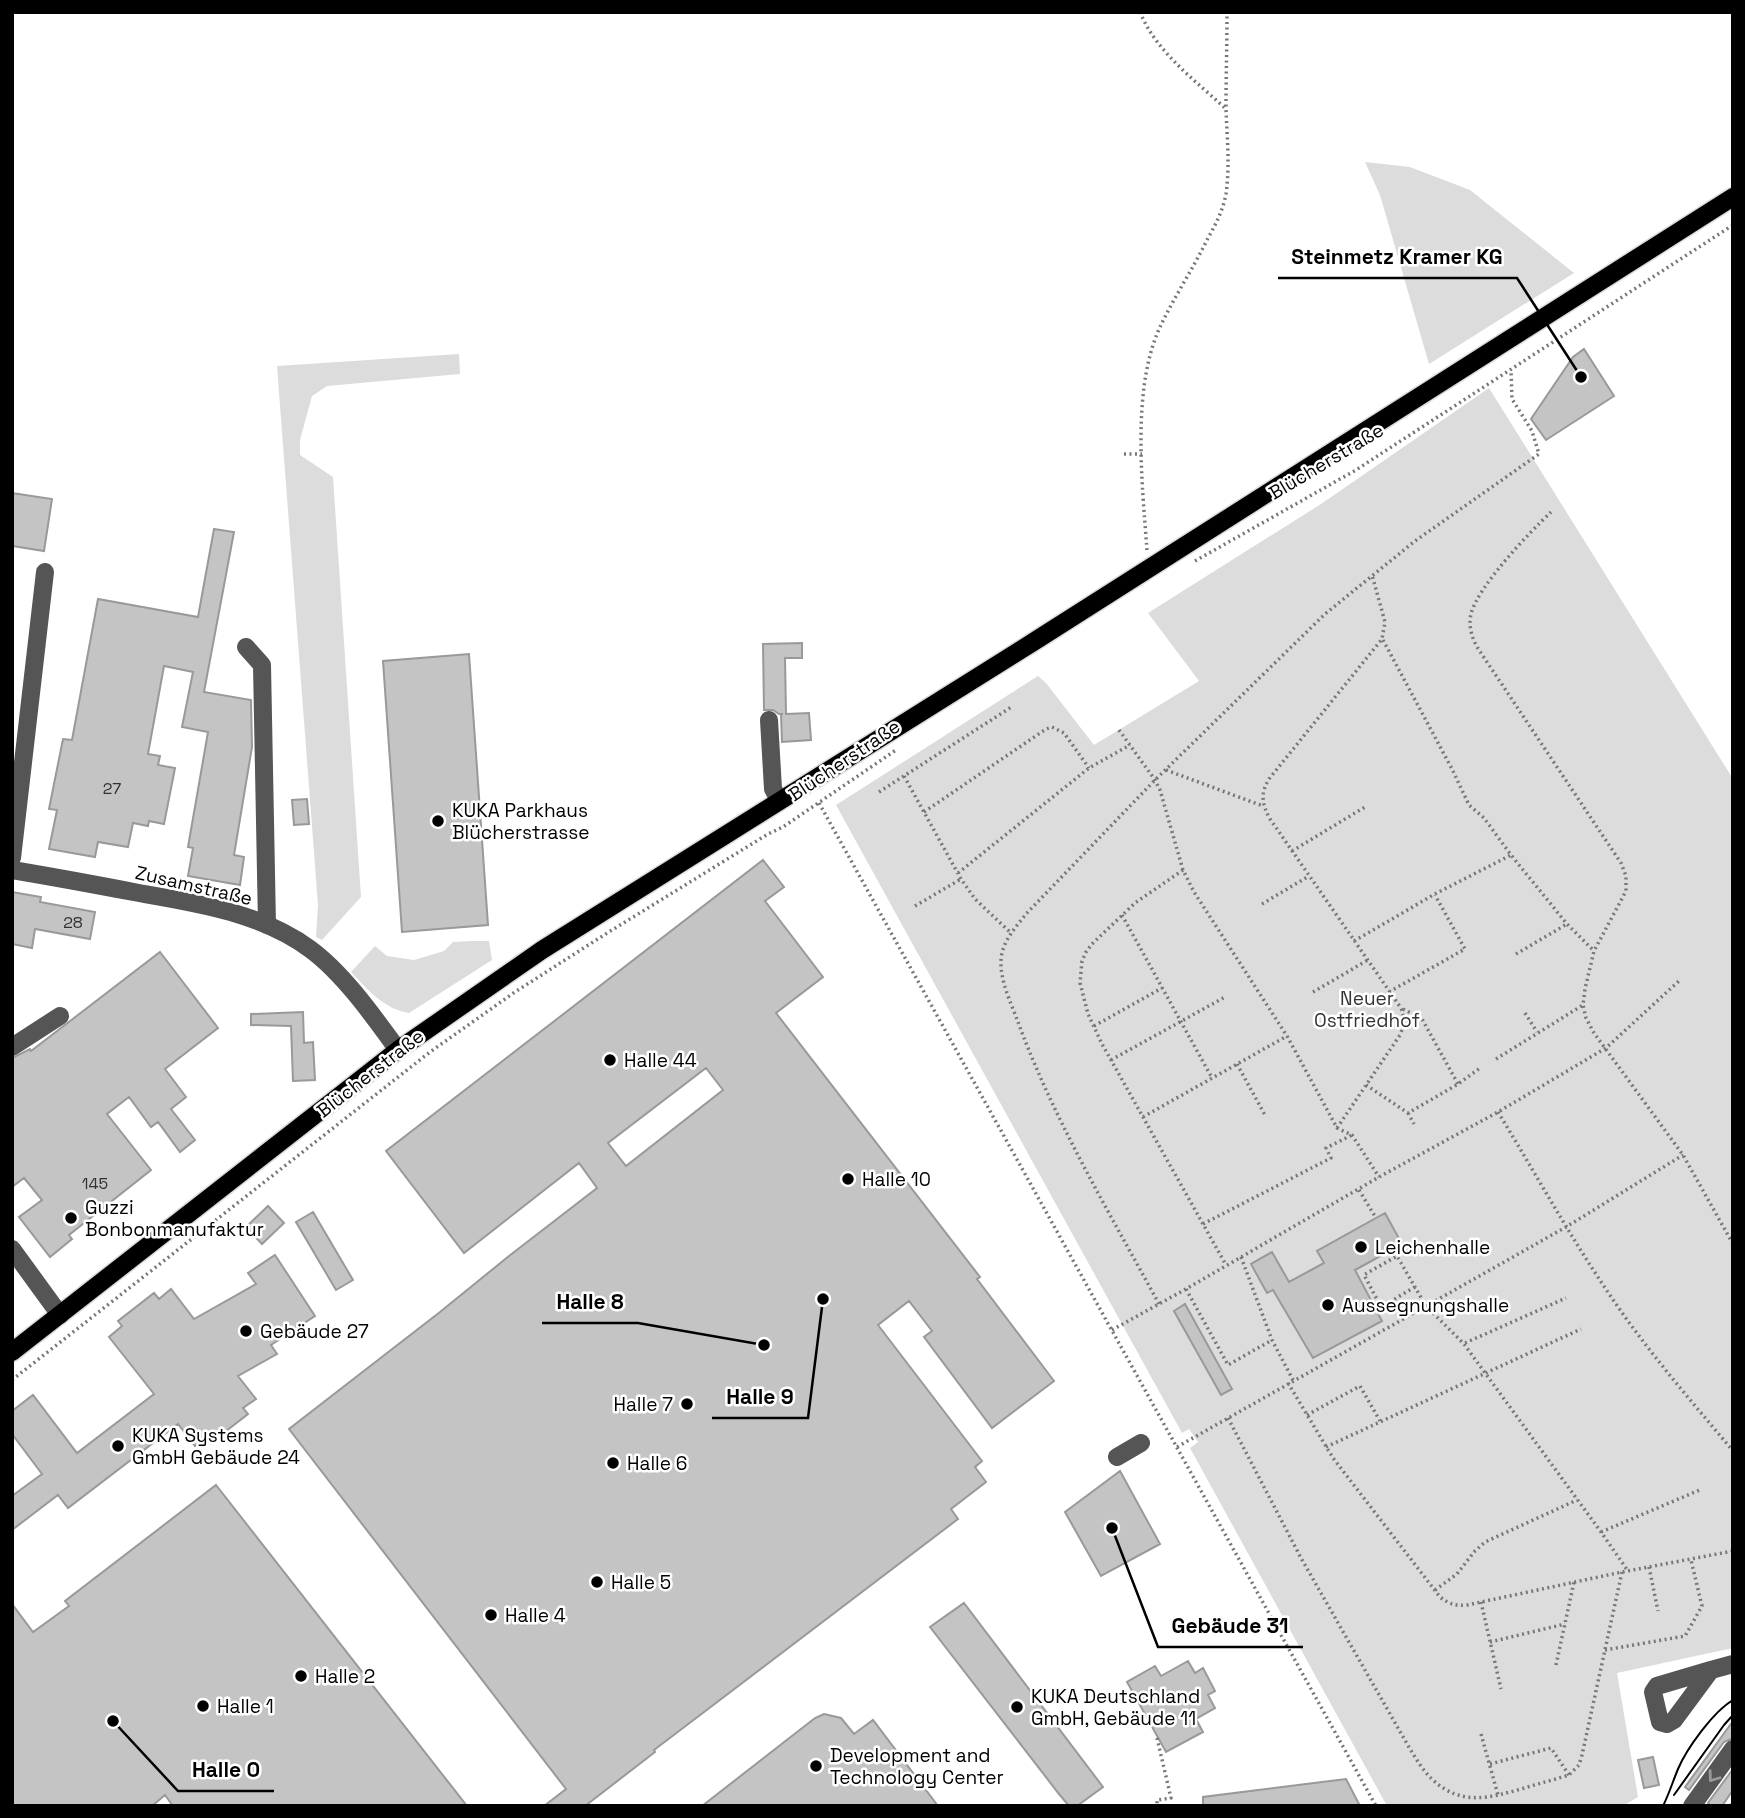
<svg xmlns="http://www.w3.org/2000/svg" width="1745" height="1818" viewBox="0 0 1745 1818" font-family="'Space Grotesk',sans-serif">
	<rect width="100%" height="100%" fill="#fff"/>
	<path fill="#dcdcdc" d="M1365 162 1410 167 1470 190 1574 273 1429 364 1380 195Z
		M459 354 460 374 327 386 312 396 300 440V455L333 477 361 897 322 940 316 937 318 905 277 366Z
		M1489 388 1733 779V1648L1617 1673 1638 1797 1623 1806H1387L1190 1448 1198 1442 1189 1429 1182 1433 836 805 1038 676 1046 683 1094 745 1199 681 1148 613 1321 504Z
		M471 941H489L492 960 409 1013C384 1009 368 990 351 972L375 946 387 956 414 960 444 951 453 942Z"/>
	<path fill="#c4c4c4" stroke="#999" stroke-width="2" fill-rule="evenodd" d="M1584 349 1614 396 1546 440 1531 419 1573 357Z
		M12 493 52 499 44 551 12 546Z
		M214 529 234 532 204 692 251 700 252 747 234 855 244 857 240 885 188 876 193 848 188 847 208 732 182 727 193 672 164 666 148 754 160 756 158 765 175 768 164 824 149 821 148 826 133 823 128 847 98 842 95 857 49 849 57 810 49 809 63 739 72 740 98 599 198 617Z
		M802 643V658H785L786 714 809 713 811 740 782 742 781 714H783H779L773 710H764L763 644Z
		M469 654 488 925 402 932 383 661Z
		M307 799 309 824 294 825 292 800Z
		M763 860 784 887 765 901 823 977 776 1013 980 1277 977 1279 1054 1381 992 1428 924 1337 932 1331 909 1301 878 1325 982 1461 975 1467 986 1482 951 1509 958 1519 654 1750 655 1752 585 1806H544L566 1789 289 1429 440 1312 509 1256 597 1188 579 1163 464 1253 386 1151ZM706 1068 723 1090 626 1166 608 1143Z
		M12 892 41 897 40 902 95 912 90 939 35 929 32 948 12 944Z
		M160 952 218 1028 165 1069 186 1097 171 1109 195 1140 180 1152 158 1122 151 1127 129 1097 107 1114 151 1170 69 1235 72 1239 50 1257 19 1217 42 1200 24 1178 12 1187V1058L30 1049 31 1051Z
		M303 1012 304 1043 313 1042 315 1080 293 1081 291 1026 251 1025V1014Z
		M268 1206 284 1223 262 1244 246 1227Z
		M313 1212 353 1280 336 1290 296 1222Z
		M1385 1213 1402 1244 1355 1270 1382 1321 1313 1358 1273 1290 1267 1293 1251 1264 1272 1252 1289 1282 1324 1263 1317 1251Z
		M275 1255 315 1316 271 1345 277 1354 238 1376 256 1399 243 1408 248 1414 212 1442 207 1437 195 1446 178 1424 68 1508 58 1495 12 1530V1496L42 1474 12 1434V1411L33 1395 77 1453 154 1394 109 1337 122 1326 118 1321 154 1293 159 1299 171 1289 194 1319 256 1284 248 1273Z
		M1185 1304 1232 1389 1221 1395 1174 1311Z
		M1120 1471 1160 1544 1101 1576 1065 1512Z
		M216 1485 467 1806H173L165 1795 152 1806H12V1604L33 1632 69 1606 65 1601Z
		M964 1603 1103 1787 1077 1806H1069L1059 1794 930 1627Z
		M1188 1661 1195 1673 1203 1668 1215 1691 1208 1695 1215 1708 1196 1719 1203 1732 1166 1752 1127 1682 1155 1666 1161 1676Z
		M824 1714 841 1718 854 1734 873 1720 938 1806H702L815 1718Z
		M1733 1721V1738L1724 1742 1689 1790 1685 1787Z
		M1653 1757 1659 1785 1644 1788 1638 1760Z
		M1733 1769V1790L1722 1806H1711L1708 1803Z
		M1346 1779 1360 1806H1203V1797Z"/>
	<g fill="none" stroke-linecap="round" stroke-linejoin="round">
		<defs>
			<path id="major" d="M12 1352 398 1050 542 950 1038 639 1733 197"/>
		</defs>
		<use href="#major" stroke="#dbdbdb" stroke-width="21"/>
		<path stroke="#777" stroke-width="3.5" stroke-dasharray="2 3.5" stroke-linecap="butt" d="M1140 12C1156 52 1196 81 1226 109
			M1124 454H1142
			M1551 512C1529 533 1478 586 1471 614 1468 626 1472 639 1479 650L1621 863 1626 876V891L1594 951 1585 989 1583 1005 1586 1018 1594 1033 1683 1155 1733 1244
			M1147 550C1142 482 1131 384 1162 323 1176 294 1194 267 1208 238 1216 224 1223 210 1226 194 1230 166 1227 137 1226 109 1226 76 1227 44 1227 12
			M1195 561 1356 470 1733 225
			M1383 640 1452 769 1469 805 1484 818 1511 855 1567 924 1594 951
			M1119 730 1155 780 1160 790 1183 870 1194 892 1287 1036 1337 1128 1352 1135 1379 1177
			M1166 770 1263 806
			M904 776 961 879 975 899 1011 933
			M879 792 1013 706
			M819 803 1376 1806
			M924 812 1046 729 1052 727 1064 733 1089 768
			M1292 851 1365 807
			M1183 870 1135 903 1092 944 1086 952 1082 961 1080 983 1088 1014 1102 1044 1226 1265
			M958 873 1089 768 1130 745
			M1262 904 1309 876
			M915 906 961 879
			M1122 915 1212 1078
			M1354 941 1435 894 1511 855
			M1516 954 1567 924
			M1313 992 1368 960
			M1389 992 1465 949 1435 895
			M1403 1009 1422 1019 1458 1084
			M1525 1013 1537 1032
			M1094 1026 1162 988
			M1496 1059 1583 1005
			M1111 1060 1225 997
			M1237 1064 1266 1117
			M1366 1085 1408 1113 1458 1084 1480 1068
			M1498 1112C1537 1176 1573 1242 1616 1304 1651 1355 1693 1403 1733 1451
			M1408 1113 1414 1124
			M1143 1117 1287 1036
			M1337 1128 1400 1035C1404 1025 1405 1018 1401 1008L1270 819C1262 804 1260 794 1269 779L1382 639 1385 622 1372 575
			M1359 1190 1376 1218
			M1203 1224 1331 1158 1326 1148 1352 1135
			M1241 1257 1272 1340 1293 1380
			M1415 1287 1381 1307 1364 1275 1397 1256 1426 1306 1464 1344 1601 1532 1628 1571
			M1186 1289 1228 1365 1272 1340
			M1159 1304C1109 1212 1054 1120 1018 1022 1011 1003 1000 981 1001 960 1002 942 1015 928 1026 914L1155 780 1325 614 1415 541 1539 454 1532 431 1512 399 1511 370
			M1112 1330 1186 1289 1379 1177 1498 1112 1606 1048 1680 980
			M1465 1343 1566 1298
			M12 1380 430 1052 515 992 604 935 768 834 783 827 896 750
			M1288 1383 1333 1458 1440 1597C1449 1604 1455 1606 1467 1605L1622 1572 1733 1551
			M1307 1415 1360 1386 1380 1421
			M1228 1418 1301 1558 1410 1749C1417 1760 1423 1771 1433 1780 1461 1806 1489 1798 1521 1789 1537 1784 1553 1780 1569 1775L1579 1765 1582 1755 1622 1572
			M1177 1447 1566 1227 1683 1155
			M1326 1447 1581 1329
			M1601 1532 1702 1489
			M1649 1567 1658 1611
			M1435 1590 1457 1574 1474 1552 1485 1542 1577 1500
			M1481 1602 1501 1689
			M1490 1642 1565 1624
			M1605 1650 1685 1636 1702 1606 1691 1560
			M1556 1665 1574 1582
			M1481 1734 1498 1795
			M1157 1738 1171 1798 1157 1800V1806
			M1490 1764 1551 1748 1569 1775
			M1730 1806 1733 1803"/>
		<path stroke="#555" stroke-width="18" d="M246 647 262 665 267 925
			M769 720 773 789 779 800
			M12 858 45 572
			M12 870C54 877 97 885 139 893 197 903 261 913 310 949 343 973 374 1017 398 1050
			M12 1047 60 1016
			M12 1249 60 1315
			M1117 1457 1141 1443
			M1711 1670 1674 1720 1667 1724 1660 1722 1653 1692 1657 1686Z
			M1711 1670 1733 1664
			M1692 1806 1733 1749"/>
		<use href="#major" stroke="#000" stroke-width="18"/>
		<path stroke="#000" stroke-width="2" d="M1674 1795 1724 1725 1733 1715
			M1663 1806C1669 1794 1673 1781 1678 1769 1687 1748 1713 1712 1733 1700"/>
	</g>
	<defs><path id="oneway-chevron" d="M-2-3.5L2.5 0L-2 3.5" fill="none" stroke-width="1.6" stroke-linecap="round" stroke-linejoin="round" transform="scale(1.75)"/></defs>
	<use stroke="#999" href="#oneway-chevron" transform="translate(1713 1777) rotate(126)"/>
	<g fill="#000" stroke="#fff" stroke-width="2.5">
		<circle cx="438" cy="821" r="7"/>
		<circle cx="610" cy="1060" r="7"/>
		<circle cx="848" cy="1179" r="7"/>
		<circle cx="71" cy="1218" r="7"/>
		<circle cx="1361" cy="1247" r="7"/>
		<circle cx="1328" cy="1305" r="7"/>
		<circle cx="246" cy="1331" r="7"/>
		<circle cx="687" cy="1404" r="7"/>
		<circle cx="118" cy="1446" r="7"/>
		<circle cx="613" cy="1463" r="7"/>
		<circle cx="597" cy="1582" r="7"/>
		<circle cx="491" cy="1615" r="7"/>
		<circle cx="301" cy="1676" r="7"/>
		<circle cx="203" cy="1706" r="7"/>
		<circle cx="1017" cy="1707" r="7"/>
		<circle cx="816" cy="1766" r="7"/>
	</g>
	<g text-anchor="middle" stroke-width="5" stroke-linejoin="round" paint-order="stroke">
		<g font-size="16" fill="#313131">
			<text x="112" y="794">27</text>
			<text x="73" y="928">28</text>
			<text x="95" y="1189">145</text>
		</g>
		<g font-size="19" fill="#000" stroke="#fff">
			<text transform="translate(1326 461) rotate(-31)" y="7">Blücherstraße</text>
			<text transform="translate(844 760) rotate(-34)" y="7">Blücherstraße</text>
			<text transform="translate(194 885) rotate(13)" y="7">Zusamstraße</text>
			<text transform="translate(370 1073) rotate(-38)" y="7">Blücherstraße</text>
		</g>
		<g font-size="19" fill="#000" stroke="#fff" text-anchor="start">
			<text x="452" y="817">KUKA Parkhaus<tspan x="452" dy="22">Blücherstrasse</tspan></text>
			<text x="624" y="1067">Halle 44</text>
			<text x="862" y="1186">Halle 10</text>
			<text x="85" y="1214">Guzzi<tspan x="85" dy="22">Bonbonmanufaktur</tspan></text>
			<text x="1375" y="1254">Leichenhalle</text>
			<text x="1342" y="1312">Aussegnungshalle</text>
			<text x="260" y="1338">Gebäude 27</text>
			<text x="673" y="1411" text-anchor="end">Halle 7</text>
			<text x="132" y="1442">KUKA Systems<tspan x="132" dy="22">GmbH Gebäude 24</tspan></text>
			<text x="627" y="1470">Halle 6</text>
			<text x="611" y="1589">Halle 5</text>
			<text x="505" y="1622">Halle 4</text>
			<text x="315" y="1683">Halle 2</text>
			<text x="1031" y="1703">KUKA Deutschland<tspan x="1031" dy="22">GmbH, Gebäude 11</tspan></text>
			<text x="217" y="1713">Halle 1</text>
			<text x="830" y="1762">Development and<tspan x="830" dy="22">Technology Center</tspan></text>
		</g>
		<g font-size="19" fill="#333" stroke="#fff">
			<text x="1367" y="1005">Neuer<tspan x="1367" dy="22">Ostfriedhof</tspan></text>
		</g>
	</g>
	<path fill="none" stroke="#000" stroke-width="2.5" d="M1581 377L1517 278H1278M764 1345L638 1323H542M823 1299L808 1418H712M1112 1528L1158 1647H1303M113 1721L178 1791H274"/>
	<g fill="#000" stroke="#fff" stroke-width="2.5">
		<circle cx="1581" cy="377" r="7"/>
		<circle cx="764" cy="1345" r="7"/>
		<circle cx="823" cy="1299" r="7"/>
		<circle cx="1112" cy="1528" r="7"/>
		<circle cx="113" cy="1721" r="7"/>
	</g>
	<g font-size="21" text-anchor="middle" font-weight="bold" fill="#000" stroke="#fff" stroke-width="5" stroke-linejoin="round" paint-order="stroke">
		<text x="1397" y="264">Steinmetz Kramer KG</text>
		<text x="590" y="1309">Halle 8</text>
		<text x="760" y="1404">Halle 9</text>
		<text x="1230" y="1633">Gebäude 31</text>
		<text x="226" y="1777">Halle 0</text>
	</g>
	<rect width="1745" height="1818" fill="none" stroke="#000000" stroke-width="28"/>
</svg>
